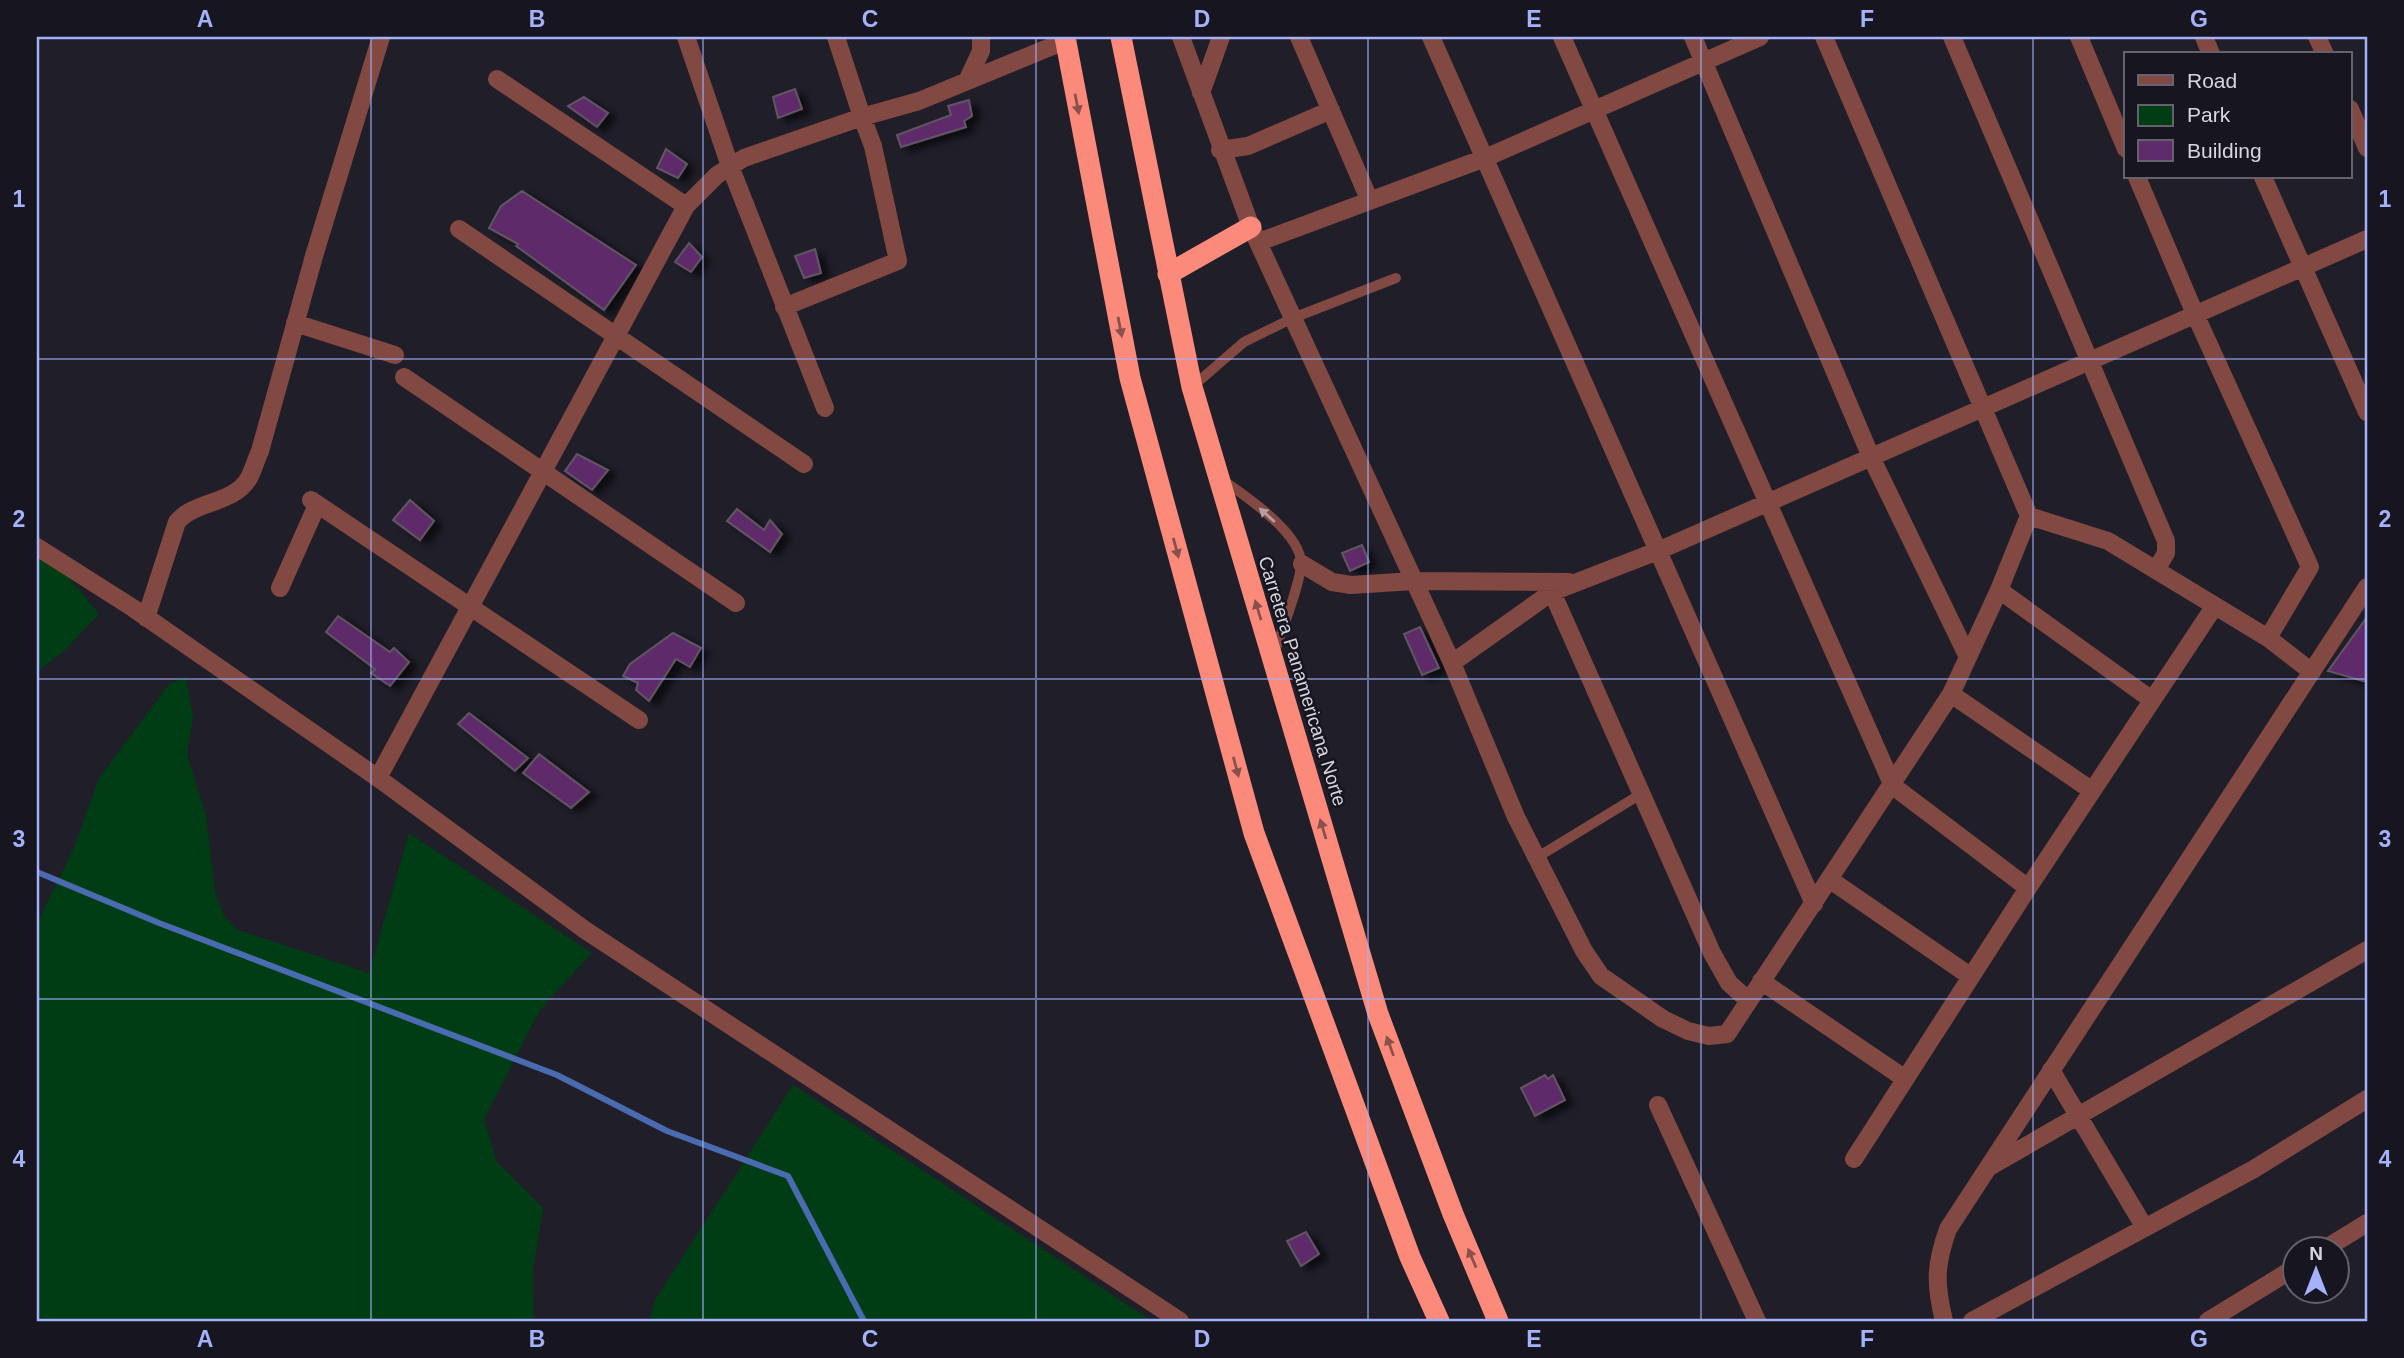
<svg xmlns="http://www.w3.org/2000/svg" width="2404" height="1358" viewBox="0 0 2404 1358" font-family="Arial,sans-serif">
	<defs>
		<filter id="shadow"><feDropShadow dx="8" dy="4.5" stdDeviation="3.5" flood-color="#0009"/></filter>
	</defs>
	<rect width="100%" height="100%" fill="#201e29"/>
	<path fill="#003d15" d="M37 539 99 614 64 651 37 672Z
		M186 677 193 717 187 755 206 815 215 892 224 916 238 930 369 973 409 833 592 953 540 1010 484 1119 497 1162 543 1208 533 1271 534 1321H47L37 1316V923L73 850 99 778 169 684Z
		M793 1085 1152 1321H649L655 1300Z"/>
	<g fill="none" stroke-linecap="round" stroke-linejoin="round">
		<path stroke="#4a6bb0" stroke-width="6" d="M37 872 159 923 557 1075 667 1131 788 1176 864 1321"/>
	</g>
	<path fill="#5f2c6b" stroke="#605662" stroke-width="2" filter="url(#shadow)" d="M795 89 802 109 778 118 773 97Z
		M584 97 608 113 597 127 568 106Z
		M969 100 972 116 964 121 966 127 901 147 897 135 951 115 948 106Z
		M666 149 687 164 678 178 657 168Z
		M522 191 636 265 604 310 516 246 518 244 489 228 501 206Z
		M689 243 702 257 691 272 675 262Z
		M815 249 821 273 804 278 795 256Z
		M577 454 608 470 592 490 565 471Z
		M410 500 434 521 420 540 393 520Z
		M737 509 764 530 770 520 782 534 770 552 727 521Z
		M1362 545 1369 562 1350 571 1342 553Z
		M338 616 390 652 394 648 409 662 390 686 371 673 375 669 326 632Z
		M2367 617V682L2328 671Z
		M1420 627 1439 668 1422 675 1404 634Z
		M673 633 701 648 690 667 676 659 649 701 636 690 638 683 623 676 630 664Z
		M469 713 528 758 515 771 458 724Z
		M539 754 589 792 571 808 523 773Z
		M1545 1075 1548 1079 1553 1075 1565 1100 1535 1116 1521 1088Z
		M1306 1232 1319 1254 1301 1266 1287 1241Z"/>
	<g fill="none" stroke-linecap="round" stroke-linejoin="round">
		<path stroke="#824942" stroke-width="10" d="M1192 387 1244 342 1293 318 1396 278
			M1221 479C1244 495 1303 534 1301 565 1300 585 1281 632 1274 654
			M1536 858 1641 794"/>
		<path stroke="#824942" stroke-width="18" d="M686 37 730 166 825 408
			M1181 37 1251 227 1452 663 1516 817 1584 951 1601 976 1663 1019 1688 1031 1709 1036 1727 1034 1951 694 1999 590 2029 516 1824 37
			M1299 37 1369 199
			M1431 37 1814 904
			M1562 37 1893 786 2028 888
			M1693 37 1871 457 1968 657
			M1952 37 2166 541V553L2156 570
			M2079 37 2126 149
			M2204 37 2211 54
			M2317 37 2325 54
			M497 79 686 206
			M967 81 981 51V37
			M1201 93 1221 37
			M2350 109 2367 148
			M1220 150 1248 146 1331 110
			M2137 177 2195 314 2310 567 2268 638
			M2263 177 2367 412
			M459 229 804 464
			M1259 242 1485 158 1760 37
			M784 307 898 261 873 146 862 117 919 101 1065 41
			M295 323 395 355
			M404 377 736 603
			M311 500 639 720
			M2029 516 2108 541 2268 638 2312 672
			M37 547 133 608 378 778 585 930 1180 1321
			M1302 564 1332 582 1351 585 1414 581 1569 582
			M280 588 317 505
			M1999 590 2152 700
			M1552 592 1712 953 1729 983 1748 1000
			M146 618 177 522C195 500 233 505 249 478 253 470 256 460 260 451L314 256 381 37
			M1452 663 1552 592 1660 550 2367 239
			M1951 694 2091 790
			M378 778 686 206 717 175 744 158 862 117 836 37
			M1829 879 1970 976
			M1761 981 1904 1078
			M2051 1070 2145 1228
			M1658 1105 1757 1321
			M1854 1159 2028 888 2214 607
			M1991 1166 2367 950
			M2323 1250 2367 1223
			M1944 1321C1935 1284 1935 1265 1948 1229L2367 587
			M1972 1321 2254 1169 2367 1099
			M2208 1321 2296 1267"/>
		<path stroke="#fb8a7b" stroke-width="21" d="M1065 37 1130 378 1254 833 1410 1257 1439 1321
			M1121 37 1192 387 1378 1014 1453 1214 1498 1321
			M1168 274 1251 227"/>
	</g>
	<defs><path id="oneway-solid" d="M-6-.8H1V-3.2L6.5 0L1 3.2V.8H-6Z" transform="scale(1.75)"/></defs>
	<g fill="#89504e">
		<use href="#oneway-solid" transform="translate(1077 104) rotate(79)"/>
		<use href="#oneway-solid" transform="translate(1120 327) rotate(79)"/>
		<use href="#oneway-solid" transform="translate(1176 548) rotate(75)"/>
		<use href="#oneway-solid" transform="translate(1258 610) rotate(-107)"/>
		<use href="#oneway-solid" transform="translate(1236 767) rotate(75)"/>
		<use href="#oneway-solid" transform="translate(1323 829) rotate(-107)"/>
		<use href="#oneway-solid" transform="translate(1390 1046) rotate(-110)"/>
		<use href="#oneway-solid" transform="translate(1472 1258) rotate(-113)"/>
	</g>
	<use fill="#b59ea0" href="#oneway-solid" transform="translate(1267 515) rotate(-138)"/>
	<path fill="none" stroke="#a4b2fc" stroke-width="2" stroke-opacity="0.55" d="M371 37V1321M703 37V1321M1036 37V1321M1368 37V1321M1701 37V1321M2033 37V1321M37 359H2367M37 679H2367M37 999H2367"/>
	<g text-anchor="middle" stroke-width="5" stroke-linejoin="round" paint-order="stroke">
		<g font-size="19" fill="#d7d6de" stroke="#171520">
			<text transform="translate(1303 681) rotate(73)" y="7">Carretera Panamericana Norte</text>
		</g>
	</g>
	<rect width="2404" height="1358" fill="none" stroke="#171520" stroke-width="77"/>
	<rect x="2124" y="52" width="228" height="126" fill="#171520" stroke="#64626c" stroke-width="2"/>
	<rect x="2138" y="75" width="35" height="10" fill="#824942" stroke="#64626c" stroke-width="2"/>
	<text x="2187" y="88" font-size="21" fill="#d7d6de">Road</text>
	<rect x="2138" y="105" width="35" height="21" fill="#003d15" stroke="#64626c" stroke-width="2"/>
	<text x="2187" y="122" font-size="21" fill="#d7d6de">Park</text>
	<rect x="2138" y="140" width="35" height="21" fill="#5f2c6b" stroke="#64626c" stroke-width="2"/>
	<text x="2187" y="158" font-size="21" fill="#d7d6de">Building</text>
	<g transform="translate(2316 1270)"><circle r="33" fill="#171520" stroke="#64626c" stroke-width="2"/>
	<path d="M0-5L12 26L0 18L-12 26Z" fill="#a4b2fc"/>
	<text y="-10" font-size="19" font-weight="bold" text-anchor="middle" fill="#d7d6de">N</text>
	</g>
	<rect x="38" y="38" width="2328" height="1282" fill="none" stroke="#a4b2fc" stroke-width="2.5"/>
	<g font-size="23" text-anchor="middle" font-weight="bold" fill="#a4b2fc">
		<text x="205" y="27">A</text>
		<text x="537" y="27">B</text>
		<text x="870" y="27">C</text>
		<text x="1202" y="27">D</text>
		<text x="1534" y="27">E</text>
		<text x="1867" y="27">F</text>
		<text x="2199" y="27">G</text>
		<text x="19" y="207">1</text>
		<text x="2385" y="207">1</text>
		<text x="19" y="527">2</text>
		<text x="2385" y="527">2</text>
		<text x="19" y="847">3</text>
		<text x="2385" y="847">3</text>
		<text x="19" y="1167">4</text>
		<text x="2385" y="1167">4</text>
		<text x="205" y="1347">A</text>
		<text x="537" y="1347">B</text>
		<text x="870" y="1347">C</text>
		<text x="1202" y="1347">D</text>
		<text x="1534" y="1347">E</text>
		<text x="1867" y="1347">F</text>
		<text x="2199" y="1347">G</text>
	</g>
</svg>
